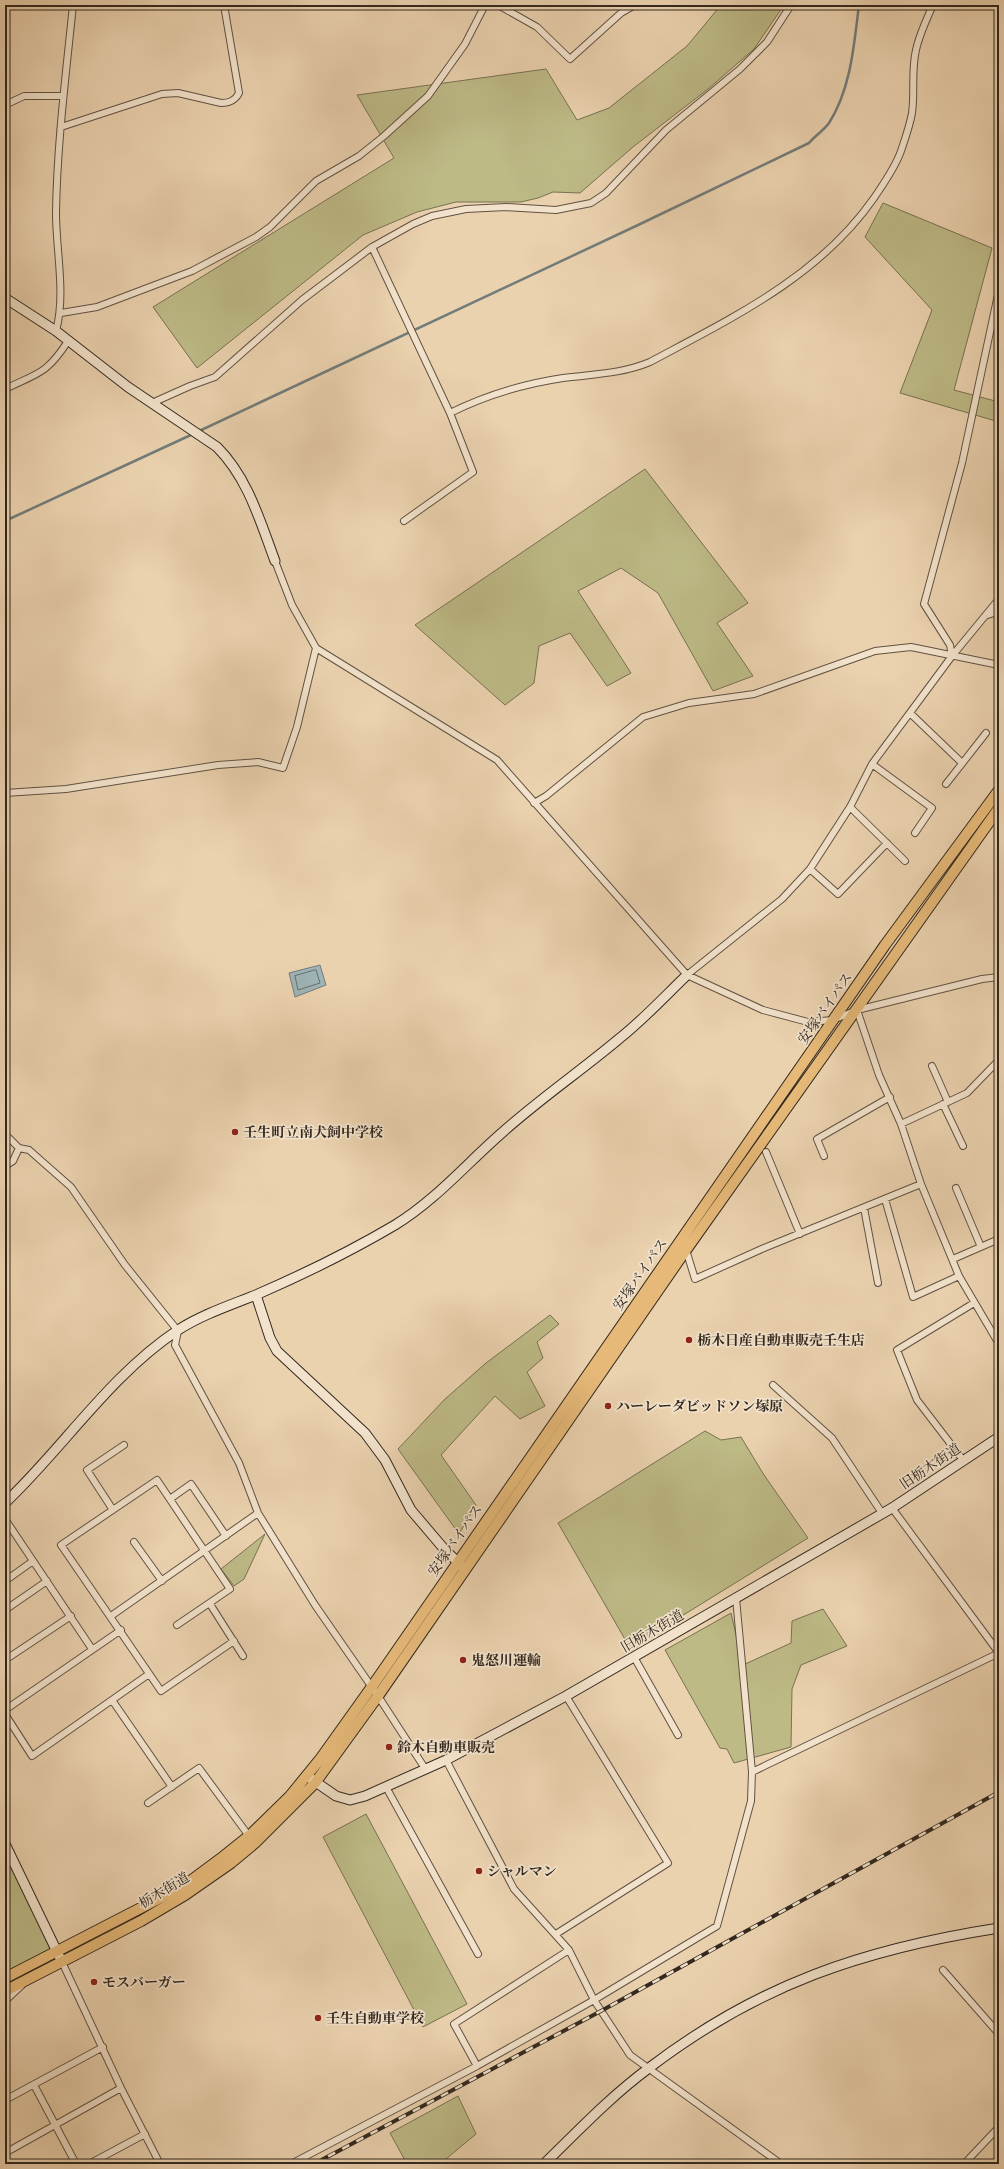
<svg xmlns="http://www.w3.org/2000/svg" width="1004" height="2169" viewBox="0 0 1004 2169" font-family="'Sorts Mill Goudy','Noto Serif JP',serif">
	<rect width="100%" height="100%" fill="#ebd2af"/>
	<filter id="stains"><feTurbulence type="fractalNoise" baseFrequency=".005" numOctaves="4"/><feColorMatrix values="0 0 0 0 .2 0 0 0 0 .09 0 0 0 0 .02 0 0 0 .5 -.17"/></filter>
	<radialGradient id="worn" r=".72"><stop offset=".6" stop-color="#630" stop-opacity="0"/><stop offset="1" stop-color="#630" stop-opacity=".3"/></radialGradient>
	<path fill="#bdba86" stroke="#787152" d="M721 5H784L754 49 708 89 633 147 580 193 553 192 538 198 521 202H456L417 212 363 235 197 368 153 307 394 158 357 95 546 69 577 120 609 108 687 46Z
		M883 203 992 248 954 390 999 402V422L900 393 932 310 865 237Z
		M645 469 748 603 717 623 753 676 713 691 658 593 621 568 578 591 631 673 607 686 570 633 539 646 534 683 505 705 415 625Z
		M550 1315 559 1324 537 1342 543 1358 527 1372 545 1406 520 1419 495 1396 441 1455 476 1505 459 1534 398 1449 445 1399 486 1363Z
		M705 1431 721 1440 741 1437 764 1475 808 1538 630 1648 558 1523Z
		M265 1534 244 1579 234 1586 221 1569Z
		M823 1609 847 1646 801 1665 792 1689 791 1747 734 1763 727 1749 720 1748 665 1650 731 1613 743 1665 791 1643 792 1621Z
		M366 1814 467 2004 423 2027 323 1837Z
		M5 1836 56 1952 5 1976Z
		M458 2096 476 2134 440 2164H407L390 2133Z"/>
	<path fill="#9eb4b7" stroke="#737c7a" d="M320 965 326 985 295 997 289 973Z"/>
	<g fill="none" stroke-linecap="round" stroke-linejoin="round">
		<path stroke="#686e6b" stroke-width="1" d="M316 970 320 983 298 990 295 976Z"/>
		<path stroke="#737c7a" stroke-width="2.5" d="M197 432 636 226 809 143C815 136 824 130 829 123 851 89 854 44 859 5
			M5 521 193 434"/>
		<defs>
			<path id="street" d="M498 5 537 27 570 59 621 13 635 5
				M5 105 24 96H63
				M61 127 162 94 178 93 221 103C229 103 235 101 239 93L224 5
				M372 247 450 413 473 472 404 521
				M61 313 97 307 192 271 256 237 270 227 316 181 359 156 384 136 428 96 465 44 485 5
				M56 331C66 293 56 252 56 213 57 144 66 74 73 5
				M5 389C38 373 47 374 68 341
				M152 403 190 386 215 377 302 300 372 247 413 224 432 216 466 209 506 207 556 210 591 203 606 193 666 130 740 69 767 42 791 5
				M450 413C486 395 523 384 563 378 594 374 621 374 650 362 732 318 819 277 874 198 884 183 895 168 901 151 905 139 910 125 912 113 915 92 911 71 916 50 919 36 927 18 933 5
				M275 561 292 605 316 648 497 760 687 975 763 1010 808 1022 833 1020 857 1010 982 979 999 977
				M985 616 999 611
				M952 656 950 645 924 604 962 463 999 290
				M910 713 962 763
				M872 764 932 808 915 833
				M946 784 986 733
				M5 793 66 789 218 765 258 762 283 768 297 727 316 648
				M534 803 546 796 643 717 689 703 754 694 875 651 911 647 999 665
				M850 807 905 861
				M810 869 838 894 887 843
				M687 975 782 899 810 869 850 807 872 764 952 656 999 599
				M857 1010 879 1075 901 1124 921 1184 959 1276 999 1344
				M932 1066 948 1102
				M943 1104 963 1146
				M901 1124 967 1093 999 1060
				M5 1134 19 1148 29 1150 71 1187 125 1265 178 1331 175 1345 239 1463 258 1513 315 1605 378 1696 426 1770
				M766 1152 800 1234
				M824 1156 817 1139 890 1097
				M5 1166 13 1161 19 1148
				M999 1175V1177
				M956 1188 981 1247
				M885 1199 913 1297 959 1276
				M864 1208 878 1283
				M686 1250 695 1279 764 1248 921 1184
				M953 1259 999 1239
				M773 1385 832 1438 882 1513
				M963 1460 917 1400 897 1350 974 1303
				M170 1499 191 1484 226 1536
				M892 1508 999 1653
				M113 1510 87 1470 124 1445
				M5 1519 92 1649
				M134 1542 162 1581
				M5 1581 33 1561
				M210 1604 243 1656
				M5 1610 47 1581
				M111 1616 258 1513
				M177 1625 230 1589 157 1480 61 1545 161 1691 234 1641
				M634 1657 678 1735
				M5 1660 71 1616
				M112 1700 172 1787
				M5 1710 121 1630
				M5 1714 32 1756 149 1674
				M446 1760 514 1889 569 1950 594 2000 630 2055 781 2164
				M752 1772 999 1653
				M386 1787 478 1954
				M148 1803 199 1768 249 1836
				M556 1934 668 1863 566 1696
				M62 1962 121 2088 160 2164
				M943 1970 999 2034
				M5 2001 22 1985
				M477 2066 454 2024 569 1950
				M34 2085 76 2164
				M5 2100 103 2047
				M5 2153 121 2088
				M89 2164 145 2134
				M291 2164 477 2066 594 2000 717 1926 751 1801 752 1772 736 1598
				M964 2164 999 2127"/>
			<path id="secondary" d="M5 298 56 331 128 387 217 447C248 478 260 521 275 561
				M256 1295 270 1338 277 1351 365 1433 385 1460 411 1510 445 1550 463 1567
				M5 1503C64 1447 109 1376 178 1330 203 1314 231 1305 258 1294 304 1274 351 1251 395 1225 436 1200 468 1162 504 1131 541 1098 582 1070 620 1038 644 1019 665 996 687 975
				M307 1776 336 1796 350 1800 365 1796 446 1760 566 1696 892 1508 999 1437
				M5 1844 62 1962
				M544 2164C578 2131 611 2096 649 2068 759 1984 864 1949 999 1928"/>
			<path id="primary" d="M5 1978 162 1897 189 1882 224 1856 249 1836 290 1796 321 1758 371 1688 885 945 999 790
				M5 1991 141 1921 185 1895 231 1863 255 1843 315 1783 378 1696 686 1250 999 808"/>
		</defs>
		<use href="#street" stroke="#605243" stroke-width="8"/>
		<use href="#secondary" stroke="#32281f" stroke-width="11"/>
		<use href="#primary" stroke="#32281f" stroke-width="12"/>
		<use href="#street" stroke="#f2e2cb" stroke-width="6"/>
		<use href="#secondary" stroke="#f2e2cb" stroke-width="9"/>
		<use href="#primary" stroke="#e6b978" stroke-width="10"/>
		<defs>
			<path id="rail" d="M314 2164 601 2011 999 1792"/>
		</defs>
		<use href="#rail" stroke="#32281f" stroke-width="4"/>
		<use href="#rail" stroke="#f2e2cb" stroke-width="2.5" stroke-dasharray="8" stroke-linecap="butt"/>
	</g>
	<g fill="#8f2418" stroke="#f2e2cb" stroke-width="1.5">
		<circle cx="235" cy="1132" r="4"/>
		<circle cx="689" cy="1340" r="4"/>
		<circle cx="608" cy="1406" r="4"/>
		<circle cx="463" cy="1660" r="4"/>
		<circle cx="389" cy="1747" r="4"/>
		<circle cx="479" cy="1871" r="4"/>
		<circle cx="94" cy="1982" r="4"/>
		<circle cx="318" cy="2018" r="4"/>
	</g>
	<g text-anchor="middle" stroke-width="3.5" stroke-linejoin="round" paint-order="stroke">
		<g font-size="14" fill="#32281f" stroke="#f2e2cb">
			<text transform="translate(825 1008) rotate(-55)" y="5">安塚バイパス</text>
			<text transform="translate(640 1274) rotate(-55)" y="5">安塚バイパス</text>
			<text transform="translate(930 1466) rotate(-34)" y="5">旧栃木街道</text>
			<text transform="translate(455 1540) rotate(-55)" y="5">安塚バイパス</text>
			<text transform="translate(652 1631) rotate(-30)" y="5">旧栃木街道</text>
			<text transform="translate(164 1890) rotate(-31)" y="5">栃木街道</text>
		</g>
		<g font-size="14" font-weight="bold" fill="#32281f" stroke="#f2e2cb" text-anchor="start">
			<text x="243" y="1137">壬生町立南犬飼中学校</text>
			<text x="697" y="1345">栃木日産自動車販売壬生店</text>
			<text x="616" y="1411">ハーレーダビッドソン塚原</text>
			<text x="471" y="1665">鬼怒川運輸</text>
			<text x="397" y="1752">鈴木自動車販売</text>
			<text x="487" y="1876">シャルマン</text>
			<text x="102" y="1987">モスバーガー</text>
			<text x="326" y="2023">壬生自動車学校</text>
		</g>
	</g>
	<rect width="1004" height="2169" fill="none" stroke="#ebd2af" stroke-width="20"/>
	<rect x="6" y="6" width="992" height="2157" fill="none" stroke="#32281f" stroke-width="2"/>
	<rect x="10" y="10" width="984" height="2149" fill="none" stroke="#32281f"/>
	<rect width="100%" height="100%" filter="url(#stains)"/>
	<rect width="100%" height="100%" fill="url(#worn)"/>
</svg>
